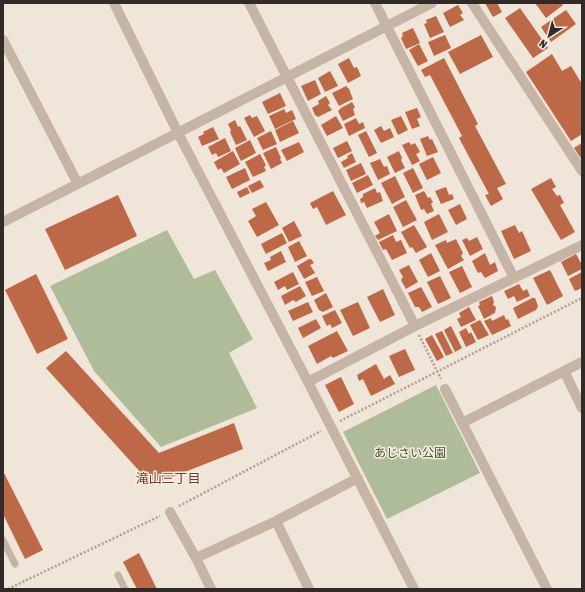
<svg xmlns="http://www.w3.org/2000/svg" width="585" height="592" viewBox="0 0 585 592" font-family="'Asap Condensed','Noto Sans JP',sans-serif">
	<rect width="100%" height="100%" fill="#efe5d8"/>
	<path fill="#afbc99" d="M167 230 194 279 215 270 253 339 229 353 257 408 161 447 94 371 50 286Z
		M436 385 480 473 387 519 343 432Z"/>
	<path fill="#bd6847" d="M485 3H497L502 12 493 17Z
		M535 3H561L563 5 546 18Z
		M458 5 463 13 460 15 464 20 450 27 443 13Z
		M520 8 548 48 533 58 505 18Z
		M566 10 576 24 551 42 541 27Z
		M436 16 444 32 430 38 424 24 427 23 426 20Z
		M413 28 420 43 406 49 401 38 403 36 402 33Z
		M445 35 451 48 434 56 428 42Z
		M481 35 493 57 460 74 448 52Z
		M419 44 428 61 418 66 409 50Z
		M552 54 562 71 571 66 582 84V134L571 141 526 72Z
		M349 58 354 68 357 67 361 76 348 83 338 64Z
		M444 58 478 124 475 126 506 184 497 188 503 199 491 206 485 195 489 194 459 138 462 136 430 75 425 77 421 70Z
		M330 71 338 86 325 92 318 78Z
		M315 80 321 94 308 101 301 86Z
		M346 86 349 89 353 99 339 106 332 93Z
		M280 93 286 106 268 114 262 102Z
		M326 96 330 103 328 105 332 110 318 117 315 115 312 108 319 104 318 101Z
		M352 102 355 107 353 109 355 115 343 121 338 111 341 108Z
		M417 108 421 117 417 119 420 126 412 129 405 112Z
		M284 109 286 113 292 110 296 119 275 129 269 116Z
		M250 115 252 118 257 116 265 131 254 137 244 118Z
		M336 116 343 128 327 136 321 125Z
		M401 116 408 130 398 135 391 120Z
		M356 118 359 124 363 122 365 128 349 136 344 124Z
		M235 120 238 127 240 126 247 140 236 145 230 132 231 130 228 124Z
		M293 121 299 133 280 142 275 130Z
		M381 126 384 131 390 128 394 137 381 143 374 130Z
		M213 127 219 139 202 146 198 137 204 134 203 132Z
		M271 131 277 144 263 150 257 138Z
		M366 131 377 153 369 157 358 135Z
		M428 136 430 140 432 139 438 152 427 156 420 139Z
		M225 138 231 151 218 157 216 153 212 155 208 147Z
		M250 140 256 153 241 161 235 148Z
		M347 141 352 151 338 158 333 148Z
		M299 142 304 152 287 161 281 150Z
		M409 142 411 145 415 143 420 152 416 154 420 161 412 165 402 145Z
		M582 143V160L574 148Z
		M276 147 281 158 280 159 282 163 271 169 263 153Z
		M233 151 240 164 224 173 221 168 218 170 214 162Z
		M399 151 402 158 401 160 405 168 395 173 387 157Z
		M352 153 356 162 344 168 341 162 348 158 347 156Z
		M260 154 266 165 264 167 266 171 253 177 245 162Z
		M433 157 441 173 427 180 419 164Z
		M380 159 384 167 387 166 390 174 378 180 370 163Z
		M361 163 366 174 351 181 346 170Z
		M245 168 250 180 232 189 226 177Z
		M413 168 423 188 413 193 403 173Z
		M368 175 373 185 357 193 352 183Z
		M395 176 405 197 392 204 381 183Z
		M551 178 556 187 552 189 557 196 560 195 564 203 560 205 575 232 561 240 531 189Z
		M260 180 264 187 252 193 248 186Z
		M247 187 250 193 240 198 237 192Z
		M446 187 449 195 452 194 454 199 441 204 435 191Z
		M375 188 377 193 380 192 383 201 367 208 364 202 361 203 360 199 363 197V194Z
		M333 191 346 215 326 225 317 207 313 209 310 203Z
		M424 191 428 198 430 197 433 202 431 204 434 211 427 214 424 209 421 210 415 195Z
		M118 195 137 236 65 270 45 229Z
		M406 200 417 220 403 227 393 207Z
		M266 202 279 225 257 237 248 221 256 216 252 209Z
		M460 204 467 219 456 225 448 210Z
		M389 214 397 231 378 240 375 236 380 233 374 222Z
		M439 214 448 232 432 240 424 222Z
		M294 221 302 236 289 242 282 228Z
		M414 225 427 247 416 253 412 247 410 248 401 232Z
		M515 225 519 233 522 231 531 251 514 259 501 231Z
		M282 233 287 243 266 254 261 244Z
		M393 235 396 242 401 240 407 253 392 260 386 249 383 250 379 242Z
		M477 237 483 249 470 256 462 240 467 238 469 241Z
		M456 239 463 253 461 256 464 260 448 269 435 245 446 240 447 243Z
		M299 241 307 256 295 262 288 247Z
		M281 251 286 262 268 271 264 263 271 260 270 257Z
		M431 253 440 271 428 277 419 260Z
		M485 253 490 265 495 262 498 271 485 278 481 272 478 273 472 261Z
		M576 254 582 265V269L568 276 561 262Z
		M309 259H311L314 263 310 265 315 273 304 279 297 266Z
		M409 265 418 282 406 289 401 280 403 277 399 270Z
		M462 266 472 287 460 293 449 272Z
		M550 270 563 296 547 305 533 278Z
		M293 272 299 284 287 290 285 286 278 290 274 282Z
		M582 272V288L575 291 569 279Z
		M36 274 68 339 37 354 5 290Z
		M440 276 451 298 438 304 427 282Z
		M317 277 324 291 312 296 305 282Z
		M519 284 523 291 527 289 530 296 517 302 514 296 508 299 504 291Z
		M300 286 306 296 296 302 293 300 285 305 281 296Z
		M421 287 432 307 422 312 419 307H415L408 293Z
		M383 289 395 315 380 322 367 297Z
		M326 293 333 307 323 312 319 310 314 300Z
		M492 296 494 302 493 305 496 307 495 313 484 319 478 306 480 305 479 302Z
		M532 298H535L538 306 536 310 518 319 513 308Z
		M308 302 313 312 293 321 288 311Z
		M358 302 370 328 353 336 340 310Z
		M469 307 476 320 461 327 457 319 461 317 459 313Z
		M335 310 342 323 332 328 330 324 327 326 322 316Z
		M504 315 506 320 508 319 511 326 492 335 484 321 491 318 492 321Z
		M316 319 321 328 303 338 298 328Z
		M480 320 489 335 478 340 470 325Z
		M451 326 462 348 455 352 444 330Z
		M466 328 469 334 471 332 476 342 466 347 459 332Z
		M337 331 348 351 333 358 331 356 317 364 308 346Z
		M442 331 453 353 446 356 435 334Z
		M432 335 444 357 437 361 425 339Z
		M405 349 415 370 399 377 389 356Z
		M66 351 159 453 234 423 243 449 152 485 46 368Z
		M376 364 384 379 390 375 395 384 371 396 363 379 359 381 357 375Z
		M341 377 354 404 339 412 325 385Z
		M3 471 43 550 25 559 3 514Z
		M139 553 157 589H137L123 562Z"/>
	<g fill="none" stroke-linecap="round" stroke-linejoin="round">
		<path stroke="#b19f8f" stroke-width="2.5" stroke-dasharray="2 2" stroke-linecap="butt" d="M419 335 441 379
			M340 421 582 298
			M179 506 321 431
			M8 589 160 516"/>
		<path stroke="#c6b5a5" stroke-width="7" d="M3 540 15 564
			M118 575 125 589"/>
		<path stroke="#c6b5a5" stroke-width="10" d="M114 3 178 133 308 382 414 589
			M249 3 415 326
			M375 3 514 278
			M472 3 582 171
			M3 40 78 184
			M3 222 432 3
			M564 371 582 408
			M308 382 415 326 582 245
			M445 389 547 589
			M462 423 582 362
			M170 512 196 558 211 589
			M276 521 309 589
			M196 558 276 521 358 478"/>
	</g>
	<g text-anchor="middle" stroke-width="3" stroke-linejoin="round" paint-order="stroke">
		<g font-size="12" fill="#404e2b" stroke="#f7efe4">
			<text x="410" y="457">あじさい公園</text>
		</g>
		<g font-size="13" fill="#7b3c24" stroke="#f7efe4">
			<text x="168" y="483">滝山三丁目</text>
		</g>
	</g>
	<rect width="585" height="592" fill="none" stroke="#322a26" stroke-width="8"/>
	<g transform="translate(549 36) rotate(216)" stroke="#f7efe4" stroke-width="3" paint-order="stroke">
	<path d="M0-3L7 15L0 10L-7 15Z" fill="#322a26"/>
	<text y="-6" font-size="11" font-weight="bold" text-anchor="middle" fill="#322a26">N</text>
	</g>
</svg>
